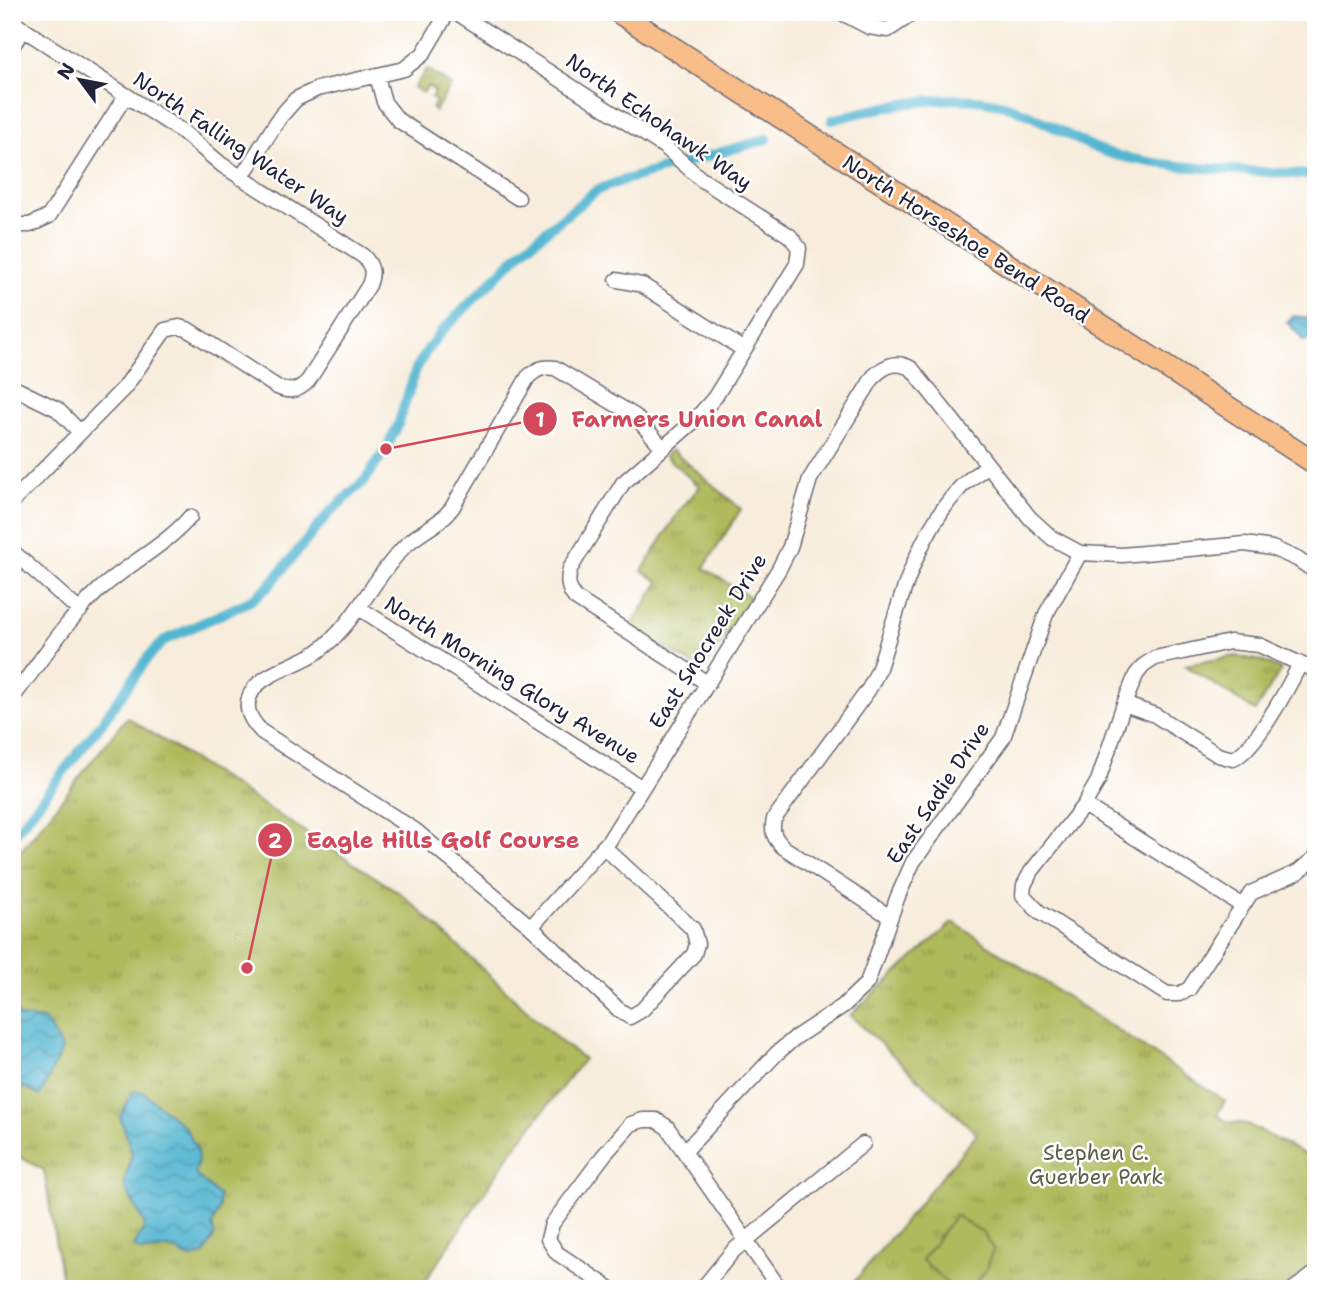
<svg xmlns="http://www.w3.org/2000/svg" width="1328" height="1301" viewBox="0 0 1328 1301" font-family="'Shantell Sans',sans-serif">
	<defs>
		<pattern id="grass-tufts" width="24" height="20" patternUnits="userSpaceOnUse" patternTransform="scale(1.75)"><rect width="24" height="20" fill="#afba5c"/><path d="M3 7l-1-3M5 7V3M7 7l1-3M15 17l-1-3M17 17v-4M19 17l1-3" fill="none" stroke="#8e974d"/></pattern>
		<pattern id="water-waves" width="16" height="10" patternUnits="userSpaceOnUse" patternTransform="scale(1.75)"><rect width="16" height="10" fill="#52b6d1"/><path d="M0 5q4-4 8 0t8 0" fill="none" stroke="#4494ab"/></pattern>
	</defs>
	<rect width="100%" height="100%" fill="#fff"/>
	<filter id="ink" filterUnits="userSpaceOnUse"><feTurbulence type="fractalNoise" baseFrequency=".0143" numOctaves="2"/><feDisplacementMap in="SourceGraphic" scale="14" xChannelSelector="R" yChannelSelector="G"/><feConvolveMatrix kernelMatrix="1 2 1 2 8 2 1 2 1" color-interpolation-filters="sRGB"/></filter>
	<filter id="wash" filterUnits="userSpaceOnUse"><feTurbulence type="fractalNoise" baseFrequency=".00686" numOctaves="4" result="noise"/><feDisplacementMap in="SourceGraphic" scale="28" xChannelSelector="R" yChannelSelector="G"/><feGaussianBlur stdDeviation="1.57" result="paint"/><feColorMatrix in="noise" values="0 0 0 0 0 0 0 0 0 0 0 0 0 0 0 0 0 1.4 0 .05"/><feComposite in="paint" operator="in"/></filter>
	<g filter="url(#wash)">
		<rect width="100%" height="100%" fill="#f8eddc"/>
		<path fill="url(#grass-tufts)" stroke="#686e4c" stroke-width="2" d="M427 69 451 85 435 111 432 109 436 101 431 98 435 91 428 86 423 93 414 88Z
			M672 450 741 509 704 568 750 597 706 666 700 669 631 626 659 582 642 571 679 511 700 487 665 456Z
			M1235 656 1262 661 1281 670 1255 711 1185 665Z
			M127 717 403 895 560 1041 584 1059 510 1154 420 1289H63L44 1170 18 1156H12V862Z
			M953 922 1225 1101 1217 1115 1228 1122 1247 1124 1316 1160V1264L1281 1289H848L977 1134 850 1015Z"/>
		<path fill="#afba5c" stroke="#686e4c" stroke-width="2" d="M955 1215 984 1234 993 1249 985 1271 971 1289H954L922 1260Z"/>
		<path fill="url(#water-waves)" stroke="#3a6c86" stroke-width="2" d="M1293 316 1309 318 1316 322V339L1303 341C1299 333 1292 328 1287 322Z
			M12 1002 19 1017 45 1020 62 1049 40 1096 26 1088 12 1086Z
			M133 1091 143 1092 185 1127 197 1149 198 1162 195 1174 219 1196V1209L212 1225 215 1235 204 1255 190 1258 169 1248 142 1252 134 1247 145 1225 124 1185 132 1153 120 1117Z"/>
		<g fill="none" stroke-linecap="round" stroke-linejoin="round">
			<path stroke="#52b6d1" stroke-width="10" d="M832 120C882 106 957 90 1007 106 1044 118 1082 147 1119 156 1183 171 1251 169 1316 176
				M12 837 101 724 149 656 165 640 250 601 268 587 329 513 365 480 386 449 398 425 416 369 428 349 442 331 524 249 597 190 621 181 767 139"/>
		</g>
	</g>
	<g filter="url(#ink)">
		<g fill="none" stroke-linecap="round" stroke-linejoin="round">
			<defs>
				<path id="minor" d="M456 12 665 147 701 179 790 236 799 248 797 264 715 397 694 421 623 483 570 569C567 581 568 589 575 598L707 683
					M840 12 869 27 888 30 909 16 910 12
					M12 22 183 132 222 165 363 256C372 265 374 273 369 285L308 381C298 391 290 393 277 387L187 329 179 327 165 330 125 387 12 502
					M12 46 24 29
					M377 76 384 102 398 120 518 198
					M241 178 280 117 296 99 317 89 404 69 423 54 448 12
					M12 225H30L49 216 126 95
					M617 280 642 285 744 350
					M12 387 57 409 80 432
					M12 551 80 611
					M359 608 642 788
					M1316 671 1259 645 1230 642 1155 658 1143 666 1136 675 1124 704 1098 781 1084 805 1031 872 1024 885 1023 895 1039 912 1167 994H1179L1189 989 1251 893 1298 872 1316 857
					M12 698C40 663 65 622 97 592 127 564 164 547 190 517
					M1124 704 1155 715 1218 755 1233 759C1255 750 1289 686 1300 664
					M1084 805 1241 905
					M604 847 693 929 697 944 694 954 642 1010 630 1017 619 1010 531 927 416 831 262 732C250 720 242 706 253 690 264 673 300 664 317 652 356 624 373 577 406 545 422 530 437 527 452 508L528 377C537 369 543 366 555 368L635 416 663 448
					M890 917 783 847C774 838 771 831 774 819L869 689 878 671C899 607 913 540 959 489 967 480 979 473 988 465
					M531 927 609 841 779 569 790 547 810 479 874 376C886 365 897 360 912 369L1030 518 1052 538 1080 553 1122 555 1245 544 1272 548 1297 559 1316 572
					M685 1151 776 1054 796 1037 843 1006 867 983 898 896 913 862 1003 738 1046 614 1080 553
					M12 1287V1289
					M611 1289 557 1253 548 1239 552 1224 604 1155 631 1124 643 1120H656L667 1127 780 1289
					M702 1289 733 1251 863 1144
					M1294 1289 1316 1273
					M1313 1289 1316 1287"/>
				<path id="highway" d="M618 12 1316 464"/>
			</defs>
			<use href="#minor" stroke="#6d6973" stroke-width="17"/>
			<use href="#highway" stroke="#6d6973" stroke-width="24"/>
			<use href="#minor" stroke="#fff" stroke-width="14"/>
			<use href="#highway" stroke="#f8bd89" stroke-width="21"/>
		</g>
	</g>
	<g text-anchor="middle" stroke-width="5" stroke-linejoin="round" paint-order="stroke">
		<g font-size="21" fill="#22223b" stroke="#fff">
			<text transform="translate(659 122) rotate(35)" y="7">North Echohawk Way</text>
			<text transform="translate(241 148) rotate(34)" y="7">North Falling Water Way</text>
			<text transform="translate(966 239) rotate(33)" y="7">North Horseshoe Bend Road</text>
			<text transform="translate(708 641) rotate(-58)" y="7">East Snocreek Drive</text>
			<text transform="translate(512 680) rotate(32)" y="7">North Morning Glory Avenue</text>
			<text transform="translate(938 793) rotate(-56)" y="7">East Sadie Drive</text>
		</g>
		<g font-size="21" fill="#5a5f48" stroke="#fff">
			<text x="1096" y="1160">Stephen C.<tspan x="1096" dy="24">Guerber Park</tspan></text>
		</g>
	</g>
	<path fill="none" stroke="#d1495b" stroke-width="2.5" d="M386 449L540 419M247 968L275 840"/>
	<g fill="#d1495b" stroke="#fff" stroke-width="2.5">
		<circle cx="386" cy="449" r="7"/>
		<circle cx="247" cy="968" r="7"/>
		<circle cx="540" cy="419" r="18"/>
		<circle cx="275" cy="840" r="18"/>
	</g>
	<g font-size="21" text-anchor="middle" font-weight="bold" fill="#fff">
		<text x="540" y="427">1</text>
		<text x="275" y="848">2</text>
	</g>
	<g font-size="23" text-anchor="middle" font-weight="bold" fill="#d1495b" stroke="#fff" stroke-width="5" stroke-linejoin="round" paint-order="stroke">
		<text x="697" y="427">Farmers Union Canal</text>
		<text x="443" y="848">Eagle Hills Golf Course</text>
	</g>
	<rect width="1328" height="1301" fill="none" stroke="#fff" stroke-width="42"/>
	<g transform="translate(80 80) rotate(302)" stroke="#ffffff" stroke-width="5" paint-order="stroke">
	<path d="M0-5L12 26L0 18L-12 26Z" fill="#22223b"/>
	<text y="-10" font-size="19" font-weight="bold" text-anchor="middle" fill="#22223b">N</text>
	</g>
</svg>
